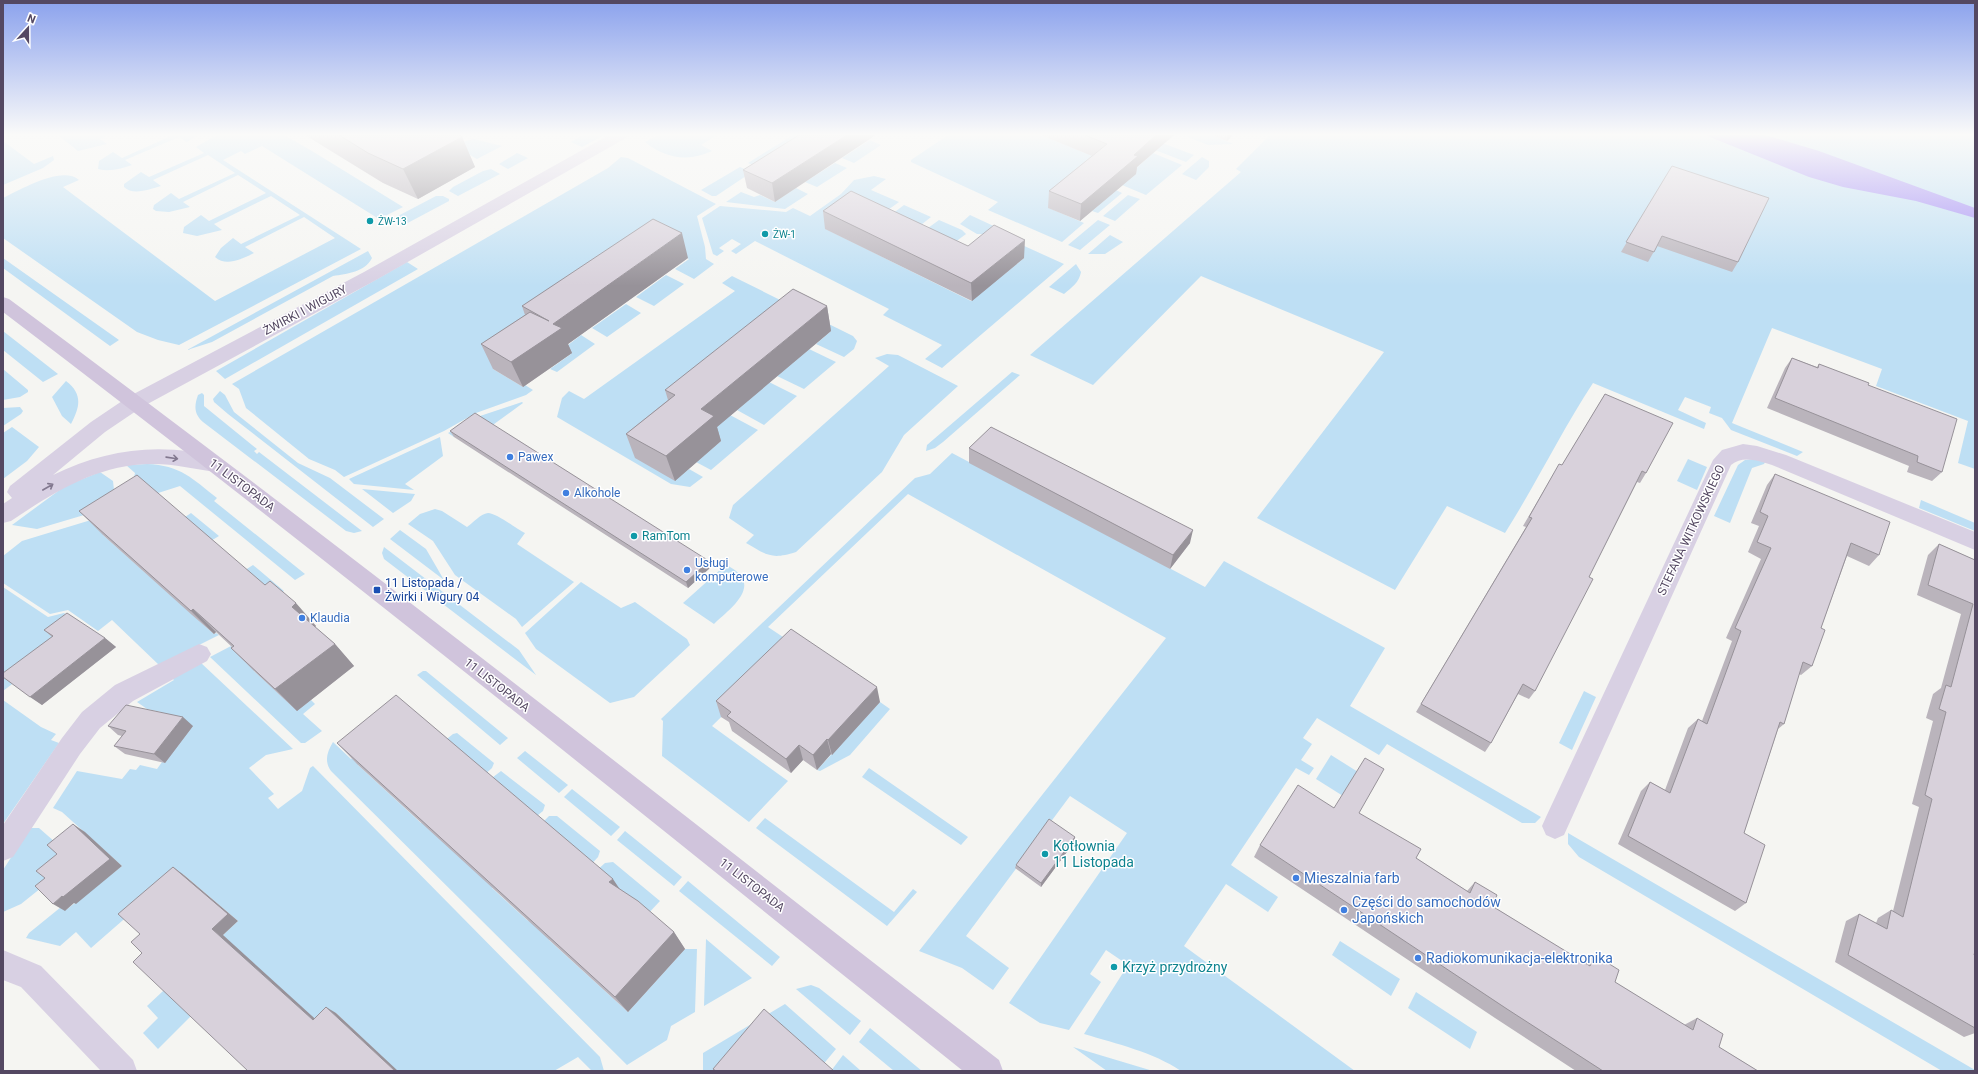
<svg xmlns="http://www.w3.org/2000/svg" width="1978" height="1074" viewBox="0 0 1978 1074" font-family="Roboto,sans-serif">
	<rect width="100%" height="100%" fill="#f5f5f2"/>
	<path fill="#bedff4" d="M58 135H109L100 139 107 144 78 151Z
		M173 135H198L187 142 179 137 125 160 132 165C120 169 110 172 98 169L99 161 113 152 122 158Z
		M217 135H284L312 151 403 207 379 219 262 146 245 154 241 151 223 160 361 249 179 345 158 340 137 332 3 238V198C20 190 62 165 79 180L63 187 215 301 335 238 304 217 245 247 254 253C242 259 226 267 215 257L221 248 233 238 241 244 300 215 271 196 214 224 222 230 197 236 183 233 184 227 201 215 209 221 266 193 238 175 183 202 190 207 169 212 156 211 153 209 154 205 171 193 179 199 235 173 208 155 153 180 161 186C150 189 133 196 124 187V184L141 172 149 177 204 153 196 147Z
		M582 135H604L582 147 571 142Z
		M658 135H717L701 145 712 151C689 162 666 159 645 142Z
		M793 135H813L760 168 748 163Z
		M948 135H1041L1105 161 1049 208 1084 223 1062 242 988 210 998 202 911 162V160Z
		M1141 135 1194 155 1186 162 1124 138Z
		M1183 135H1213L1233 144 1208 145Z
		M1270 135H1975V469L1958 463 1968 421 1876 386 1882 369 1772 328 1732 423 1803 452 1797 456 1731 430 1722 418 1709 413 1711 407 1685 397 1678 410 1706 423 1704 429 1593 383C1561 432 1536 484 1505 533L1447 506 1395 590 1257 518 1384 352 1201 276 1093 385 1030 355 1241 172 1236 169Z
		M474 139 502 146 477 159 454 146 462 142Z
		M870 140 881 145 854 163 842 158Z
		M3 141 34 164 53 156 54 160 43 168 3 185Z
		M517 153 528 158 508 169 499 164Z
		M1153 153 1182 165 1146 195 1122 185 1132 172Z
		M621 157 628 158 716 204 697 216 705 247 706 259 714 264 694 279 675 269 689 259 660 244 493 369 523 387 525 385 533 390 526 395 476 413 444 431 344 477 335 470 309 459 246 408 239 389 232 384 608 168Z
		M1202 157 1209 161V167L1196 180 1182 174Z
		M835 163 847 168 817 187 805 182Z
		M740 167 752 172 716 196H712L701 190Z
		M491 169 500 174 458 196 449 191 453 187 483 171Z
		M874 176 886 179 871 190 899 202 874 220 826 229 971 301 1024 258 1011 240 1064 264 942 368 925 359 942 345 883 315 889 309 755 241 736 254 731 251 741 244 732 239 719 248 724 251 717 256 713 254 702 218 720 206 786 212 793 208 810 216 841 194 854 180Z
		M796 188 808 194 785 209 726 202 741 192 754 197 760 195 775 202Z
		M1116 190 1122 193 1098 213 1092 211Z
		M1128 195 1140 199 1115 221 1103 216Z
		M436 196H443L449 199V201L402 226 393 221 396 217Z
		M904 205 931 217 907 236 880 223Z
		M970 215 1013 235 977 234 960 224Z
		M939 220 962 230 966 234 942 252 913 239Z
		M1098 220 1110 225 1080 250 1068 245Z
		M1110 235 1123 242 1105 254H1088Z
		M368 251 372 258C365 272 347 274 333 276L212 342 187 350Z
		M3 258 119 340 110 346 3 268Z
		M407 262 418 269 225 379 216 371Z
		M1076 264 1081 272C1079 283 1072 287 1064 294L1049 287Z
		M666 275 684 284 654 306 636 297Z
		M732 276 853 336 857 341 854 349 844 357 816 344 831 331 797 315 674 481 689 469 703 477 690 487 671 484 557 417 562 398 569 391 584 399 735 291 722 283Z
		M626 304 641 313 607 337 592 328Z
		M3 331 58 374 43 382 3 350Z
		M581 335 595 344 557 372 550 369 571 354 563 349Z
		M809 349 836 362 804 389 777 376Z
		M887 354 898 355 958 386 904 435 882 472 796 552C771 560 767 555 746 543L754 535 729 518 733 505 889 366 875 358Z
		M3 369 28 390V392L20 397 3 400Z
		M1012 372 1020 375 943 442 935 448 926 451 927 445Z
		M66 381C83 394 80 407 71 424L62 416 52 397Z
		M769 382 797 396 764 425 737 410Z
		M220 391 225 395 234 412 298 463 330 478 384 519 373 527 228 414 214 402 213 399Z
		M202 393 204 395V406L257 449 254 451 257 454 259 452 362 531 354 533 346 531 203 422C194 414 194 406 198 395Z
		M522 402 523 403 490 427 478 420 454 437 448 433 480 416Z
		M20 407 23 411 21 414 3 426V408Z
		M730 415 758 430 711 470 696 462 721 441 708 434Z
		M12 427 39 447 27 461 3 479V433Z
		M440 437 443 456 405 484 414 490 354 484 349 479Z
		M952 453 1205 587 1224 561 1385 648 1350 706 1541 817 1535 823H1522L1387 744 1379 755 1317 718 1303 738 1312 744 1301 760 1314 768 1309 775 1296 768 1231 865 1278 897 1268 912 1226 884 1184 946 1355 1071H1181C1153 1052 1117 1044 1084 1034L1128 965 1106 950 1090 974 1101 982 1069 1030 1040 1023 1009 1003 1127 833 1070 796 966 936 1009 968 993 990 962 968 919 951 1166 638 908 494 768 627 795 645 712 726 788 781 749 822 662 756 663 721 661 719 915 478 930 474Z
		M1688 459 1707 467 1697 490 1677 481Z
		M1753 459 1765 462 1764 464 1752 468 1730 523 1714 516 1738 465 1745 460Z
		M147 464C180 465 193 479 217 498L214 501 305 574 295 580 180 486 133 501 130 494 135 473 126 465Z
		M100 472 113 481 115 499 111 507 37 529 12 525 65 486Z
		M362 489 415 494 411 501 393 513Z
		M160 499 103 535 214 634 216 633 219 635 159 665 112 620 98 631 68 610 50 614 3 583V556L22 541Z
		M1921 500 1975 523V531L1919 508Z
		M435 509 442 511 467 527C473 523 480 514 488 513 496 513 517 529 525 533L517 544 574 582 522 627 516 619 455 575 433 541 408 524 420 514Z
		M191 513 219 536 209 542 182 519Z
		M400 530 426 549 444 580 390 539Z
		M384 547 519 650 536 675 384 559 382 553Z
		M720 561C726 565 736 569 741 576 754 593 725 613 714 624L683 603 721 569 716 565Z
		M253 565 284 591 273 599 242 572Z
		M581 582 621 608 635 602 687 639 690 645 634 697 610 703 536 649 525 633Z
		M3 587 48 617 64 613 77 622 64 645 3 691Z
		M231 646 256 669 254 671 297 710 311 700 315 704 303 714 322 731 305 743H301L210 657Z
		M200 662 293 749 266 755 249 768 274 794 268 798 278 809 302 791 310 768 313 766 600 1057 604 1071H592L578 1057 554 1071H397L336 1013 322 1027 195 1012 158 1049 143 1033 158 1018 147 1006 238 921 183 874 142 911 138 907 91 948 76 932 60 946 26 938 29 933 61 907 66 910 122 866 62 812 53 808 77 771 122 779 130 769 136 770 140 765 157 769 162 762H165L157 718 161 712 147 709 137 702 174 680 171 677Z
		M423 671H426L508 738 500 745 417 675Z
		M1584 691 1596 697 1572 750 1559 743Z
		M3 700 41 727 56 734 51 740 59 743 3 824Z
		M880 702 890 709 850 755 820 771 817 770Z
		M457 733 494 763 492 768 482 777 443 742 453 734Z
		M333 742 351 759 363 749 358 765 421 823 424 820 495 885 492 888 527 920 552 936 549 940 628 1012 685 949H697L695 1012 671 1026 667 1040 627 1065 331 771C324 761 327 752 333 742Z
		M525 751 568 785 559 793 517 758Z
		M1331 755 1366 777 1351 801 1316 779Z
		M869 768 968 837 961 845 862 777Z
		M501 771 545 805 543 811 532 820 488 781Z
		M572 789 620 827 611 836 564 797Z
		M549 816H557L600 851 598 857 588 868 540 825Z
		M765 818 894 912 913 889 917 892 887 926 756 828Z
		M30 828H39L63 849 51 880 21 904 3 912V870Z
		M625 831 682 877 674 886 617 840Z
		M1568 833 1975 1070V1071H1942L1579 857 1568 844Z
		M613 862 660 901 645 917 595 872 605 863Z
		M688 881 780 957 772 966 679 891Z
		M706 939 752 978 704 1006Z
		M1340 941 1400 979 1391 996 1332 955Z
		M811 985 819 988 861 1021 850 1035 796 989Z
		M1416 992 1477 1032 1470 1049 1408 1008Z
		M785 1004 836 1049 821 1067 703 1071V1053Z
		M870 1028 922 1071H894L859 1042Z
		M1073 1047 1153 1071H1107Z
		M843 1055 861 1071H831Z"/>
	<path fill="#9f88f5" d="M1705 135H1764L1772 137 1819 151 1975 208V218L1916 201 1843 187 1809 177Z"/>
	<g fill="none" stroke-linecap="round" stroke-linejoin="round">
		<path fill="#d8d0e3" fill-rule="evenodd" d="M609 135H628L626 138 376 280 142 407 135 409 128 407 125 402 128 397 364 272Z
			M1743 444 1757 446 1786 455 1975 532V550L1772 465C1758 461 1743 455 1731 465L1564 835 1555 839 1546 835 1542 826 1546 817 1713 460 1722 450Z
			M199 644 207 647 211 654 207 661 133 701 100 728 80 754 13 857 3 861V825L62 738 82 712 115 685Z
			M3 950 41 966 133 1060 137 1071H101L21 987 3 980Z"/>
		<path fill="#d8d0e3" fill-rule="evenodd" d="M135 395 142 397 145 402 142 407 105 432 53 475C106 449 164 441 222 459L225 464 222 469 215 472C195 469 174 464 154 464 100 463 54 492 11 521L3 523V504L12 498 7 492 10 486 91 422 128 397Z"/>
		<path fill="#d0c4dc" fill-rule="evenodd" d="M3 297 9 299C344 547 670 805 999 1060L1003 1071H963C645 816 328 559 3 312Z"/>
	</g>
	<path fill="#bab4bc" d="M305 135H460L462 137 475 167 418 199 383 183Z
		M799 135 775 202 747 188 743 170Z
		M1041 135H1174L1137 167 1136 174 1080 221 1048 208 1049 191 1092 156Z
		M1213 135H1233L1227 141Z
		M1672 166 1738 262 1732 272 1657 246 1648 262 1621 252Z
		M823 211 968 246 1024 258 972 301 825 229Z
		M688 258 568 344 572 353 523 387 493 369 481 344 525 315 522 306Z
		M827 306 831 331 717 427 721 441 675 481 635 458 626 434 668 400 665 390Z
		M1792 358 1817 367 1819 364 1868 385 1942 472 1932 481 1907 472 1909 466 1767 408 1785 368Z
		M1605 394 1646 473 1640 483 1637 482 1589 577 1535 691 1529 699 1518 694 1491 743 1485 752 1416 712 1526 527 1523 526 1554 473 1562 465Z
		M450 431 709 561 711 567 688 588 454 437Z
		M969 448 1190 543 1170 569 969 463Z
		M1775 474 1879 555 1869 566 1847 556 1821 628 1812 666 1801 675 1799 674 1784 724 1778 729 1744 833 1746 903 1735 911 1618 844 1641 791 1650 782 1665 790 1688 728 1698 719 1702 721 1732 641 1726 638 1761 559 1748 552 1759 526 1751 523 1767 485Z
		M79 511 265 585 316 626 315 627 335 644 354 666 297 711 253 670 231 648 232 647 216 632 214 634 192 615 103 535Z
		M1939 544 1975 560 1974 955 1975 956V1033L1964 1037 1835 962 1846 921 1859 914 1876 923 1878 918 1891 910 1893 911 1919 807 1912 804 1933 721 1926 718 1933 694 1941 688 1961 614 1917 595 1928 555Z
		M44 630 105 638 116 647 42 705 3 677 52 637Z
		M716 701 880 702 832 755 831 754 817 770 803 760 791 773 732 731 729 722 721 717Z
		M108 726H193L165 763 125 754 114 746 122 736 118 735Z
		M337 743 620 889 674 932 685 949 628 1012 357 764Z
		M1334 808 1359 813 1416 858 1467 891 1475 882 1492 906 1584 963 1595 955 1615 982 1684 1025 1697 1018 1719 1047 1758 1071H1576L1495 1018 1254 857 1260 845Z
		M1075 837V841L1041 887 1015 868 1016 865Z"/>
	<path fill="#979299" d="M847 135H876L775 202 772 183Z
		M1156 135H1174L1137 167 1136 174 1080 221 1081 204 1134 155Z
		M1228 135H1233L1227 141Z
		M462 137 475 167 418 199 403 169Z
		M682 233 688 258 568 344 572 353 523 387 511 362 553 324Z
		M1025 240 1024 258 972 301 971 283Z
		M827 306 831 331 717 427 721 441 675 481 666 456 701 409Z
		M1193 530 1190 543 1170 569 1173 555Z
		M709 561 711 567 688 588 686 582Z
		M296 603 316 626 312 630 292 607Z
		M193 609 216 632 214 634 191 611Z
		M105 638 116 647 42 705 30 697Z
		M335 644 354 666 297 711 275 689Z
		M877 687 880 702 832 755 828 740Z
		M183 717 193 726 165 763 154 754Z
		M827 739 831 754 817 770 813 755Z
		M799 745 803 760 791 773 786 759Z
		M73 824 85 832 122 866 76 904 74 903 65 911 53 904 62 896Z
		M1075 837V841L1041 887V883Z
		M173 867 184 875 238 921 223 935 323 1026 313 1020 212 929Z
		M613 879 625 897 609 882Z
		M674 932 685 949 628 1012 615 997Z
		M326 1007 336 1013 398 1071H395Z"/>
	<path fill="#d8d1db" stroke="#979299" d="M339 135H460L462 137 403 169 368 153Z
		M799 135H847L772 183 743 170Z
		M1085 135H1156L1134 155 1138 156 1081 204 1049 191 1107 144Z
		M1672 166 1769 198 1738 262 1662 236 1654 252 1626 242Z
		M851 191 968 246 994 225 1025 240 971 283 823 211Z
		M653 219 682 233 553 324 562 328 511 362 481 344 530 312 549 321 522 306Z
		M793 289 827 306 701 409 714 416 666 456 626 434 675 395 665 390Z
		M1792 358 1818 368 1819 364 1869 383 1868 385 1957 419 1942 472 1917 462 1918 456 1775 398Z
		M1605 394 1673 423 1646 473 1642 471 1589 577 1593 579 1535 691 1523 684 1491 743 1421 704 1532 518 1529 517 1559 464 1562 465Z
		M475 413 709 561 686 582 450 431Z
		M991 427 1193 530 1173 555 969 448Z
		M1775 474 1890 522 1879 555 1851 543 1821 628 1825 630 1812 666 1803 662 1784 724 1780 722 1744 833 1765 845 1746 903 1628 836 1650 782 1670 793 1698 719 1707 724 1741 631 1735 628 1771 548 1757 542 1768 516 1760 512Z
		M137 475 265 585 270 581 296 603 292 607 335 644 275 689 231 648 234 646 193 609 191 611 79 511Z
		M1939 544 1975 560V951L1974 955 1975 956V1028L1848 955 1859 914 1887 929 1891 910 1903 917 1932 799 1925 795 1946 712 1939 709 1946 685 1951 687 1973 604 1928 585Z
		M67 613 105 638 30 697 3 677V673L53 636 44 630Z
		M791 629 877 687 828 740 827 739 813 755 799 745 786 759 727 716 731 712 716 701Z
		M396 695 613 879 609 882 638 901 674 932 615 997 337 743Z
		M126 705 183 717 154 754 114 746 126 731 108 726Z
		M1365 758 1384 769 1359 813 1421 849 1416 858 1470 893 1475 882 1497 895 1492 906 1590 966 1595 955 1619 970 1615 982 1693 1030 1697 1018 1723 1034 1719 1047 1758 1071H1603L1507 1009 1260 845 1298 785 1334 808Z
		M1049 819 1075 837 1041 883 1016 865Z
		M73 824 110 859 63 897 62 896 53 904 35 886 45 878 36 871 57 854 47 845Z
		M173 867 228 914 212 929 313 1020 326 1007 395 1071H248L133 962 142 953 131 942 140 934 118 914Z
		M764 1009 834 1071H716L713 1069Z"/>
	<defs><path id="oneway-shaft" d="M-6 0H5M1.5-3L5.5 0L1.5 3" fill="none" stroke-width="1.6" stroke-linecap="round" stroke-linejoin="round"/></defs>
	<g stroke="#82788f">
		<use href="#oneway-shaft" transform="translate(172 458) rotate(8)"/>
		<use href="#oneway-shaft" transform="translate(48 487) rotate(-30)"/>
	</g>
	<linearGradient id="sky" x2="0" y2="1"><stop stop-color="#8ba2ed"/><stop offset="0.47" stop-color="#fafaf9"/><stop offset="1" stop-color="#fafaf9" stop-opacity="0"/></linearGradient>
	<rect width="1978" height="286" fill="url(#sky)"/>
	<g fill="#0f9aa8" stroke="#fff" stroke-width="1.5">
		<circle cx="370" cy="221" r="4"/>
		<circle cx="765" cy="234" r="4"/>
		<circle cx="634" cy="536" r="4"/>
		<circle cx="1045" cy="854" r="4"/>
		<circle cx="1114" cy="967" r="4"/>
	</g>
	<g fill="#3f7fe0" stroke="#fff" stroke-width="1.5">
		<circle cx="510" cy="457" r="4"/>
		<circle cx="566" cy="493" r="4"/>
		<circle cx="687" cy="570" r="4"/>
		<circle cx="302" cy="618" r="4"/>
		<circle cx="1296" cy="878" r="4"/>
		<circle cx="1344" cy="910" r="4"/>
		<circle cx="1418" cy="958" r="4"/>
	</g>
	<rect fill="#1a4fb4" stroke="#fff" stroke-width="1.5" x="373" y="586" width="8" height="8" rx="2"/>
	<g text-anchor="middle" stroke-width="3" stroke-linejoin="round" paint-order="stroke">
		<g font-size="10" fill="#0d838f" stroke="#fff" text-anchor="start">
			<text x="378" y="225">ŻW-13</text>
			<text x="773" y="238">ŻW-1</text>
		</g>
		<g font-size="12" fill="#544862" stroke="#fff">
			<text transform="translate(305 310) rotate(-28)" y="4">ŻWIRKI I WIGURY</text>
			<text transform="translate(242 485) rotate(37)" y="4">11 LISTOPADA</text>
			<text transform="translate(1691 530) rotate(-65)" y="4">STEFANA WITKOWSKIEGO</text>
			<text transform="translate(497 685) rotate(38)" y="4">11 LISTOPADA</text>
			<text transform="translate(752 885) rotate(38)" y="4">11 LISTOPADA</text>
		</g>
		<g font-size="12" fill="#366cbe" stroke="#fff" text-anchor="start">
			<text x="518" y="461">Pawex</text>
			<text x="574" y="497">Alkohole</text>
			<text x="695" y="567">Usługi<tspan x="695" dy="14">komputerowe</tspan></text>
			<text x="310" y="622">Klaudia</text>
		</g>
		<g font-size="12" fill="#0d838f" stroke="#fff" text-anchor="start">
			<text x="642" y="540">RamTom</text>
		</g>
		<g font-size="12" fill="#164399" stroke="#fff" text-anchor="start">
			<text x="385" y="587">11 Listopada /<tspan x="385" dy="14">Żwirki i Wigury 04</tspan></text>
		</g>
		<g font-size="14" fill="#0d838f" stroke="#fff" text-anchor="start">
			<text x="1053" y="851">Kotłownia<tspan x="1053" dy="16">11 Listopada</tspan></text>
			<text x="1122" y="972">Krzyż przydrożny</text>
		</g>
		<g font-size="14" fill="#366cbe" stroke="#fff" text-anchor="start">
			<text x="1304" y="883">Mieszalnia farb</text>
			<text x="1352" y="907">Części do samochodów<tspan x="1352" dy="16">Japońskich</tspan></text>
			<text x="1426" y="963">Radiokomunikacja-elektronika</text>
		</g>
	</g>
	<rect width="1978" height="1074" fill="none" stroke="#544862" stroke-width="8"/>
	<g transform="translate(28 28) rotate(21)" stroke="#ffffff" stroke-width="3" paint-order="stroke">
	<path d="M0-3L7 15L0 10L-7 15Z" fill="#544862"/>
	<text y="-6" font-size="11" font-weight="bold" text-anchor="middle" fill="#544862">N</text>
	</g>
</svg>
